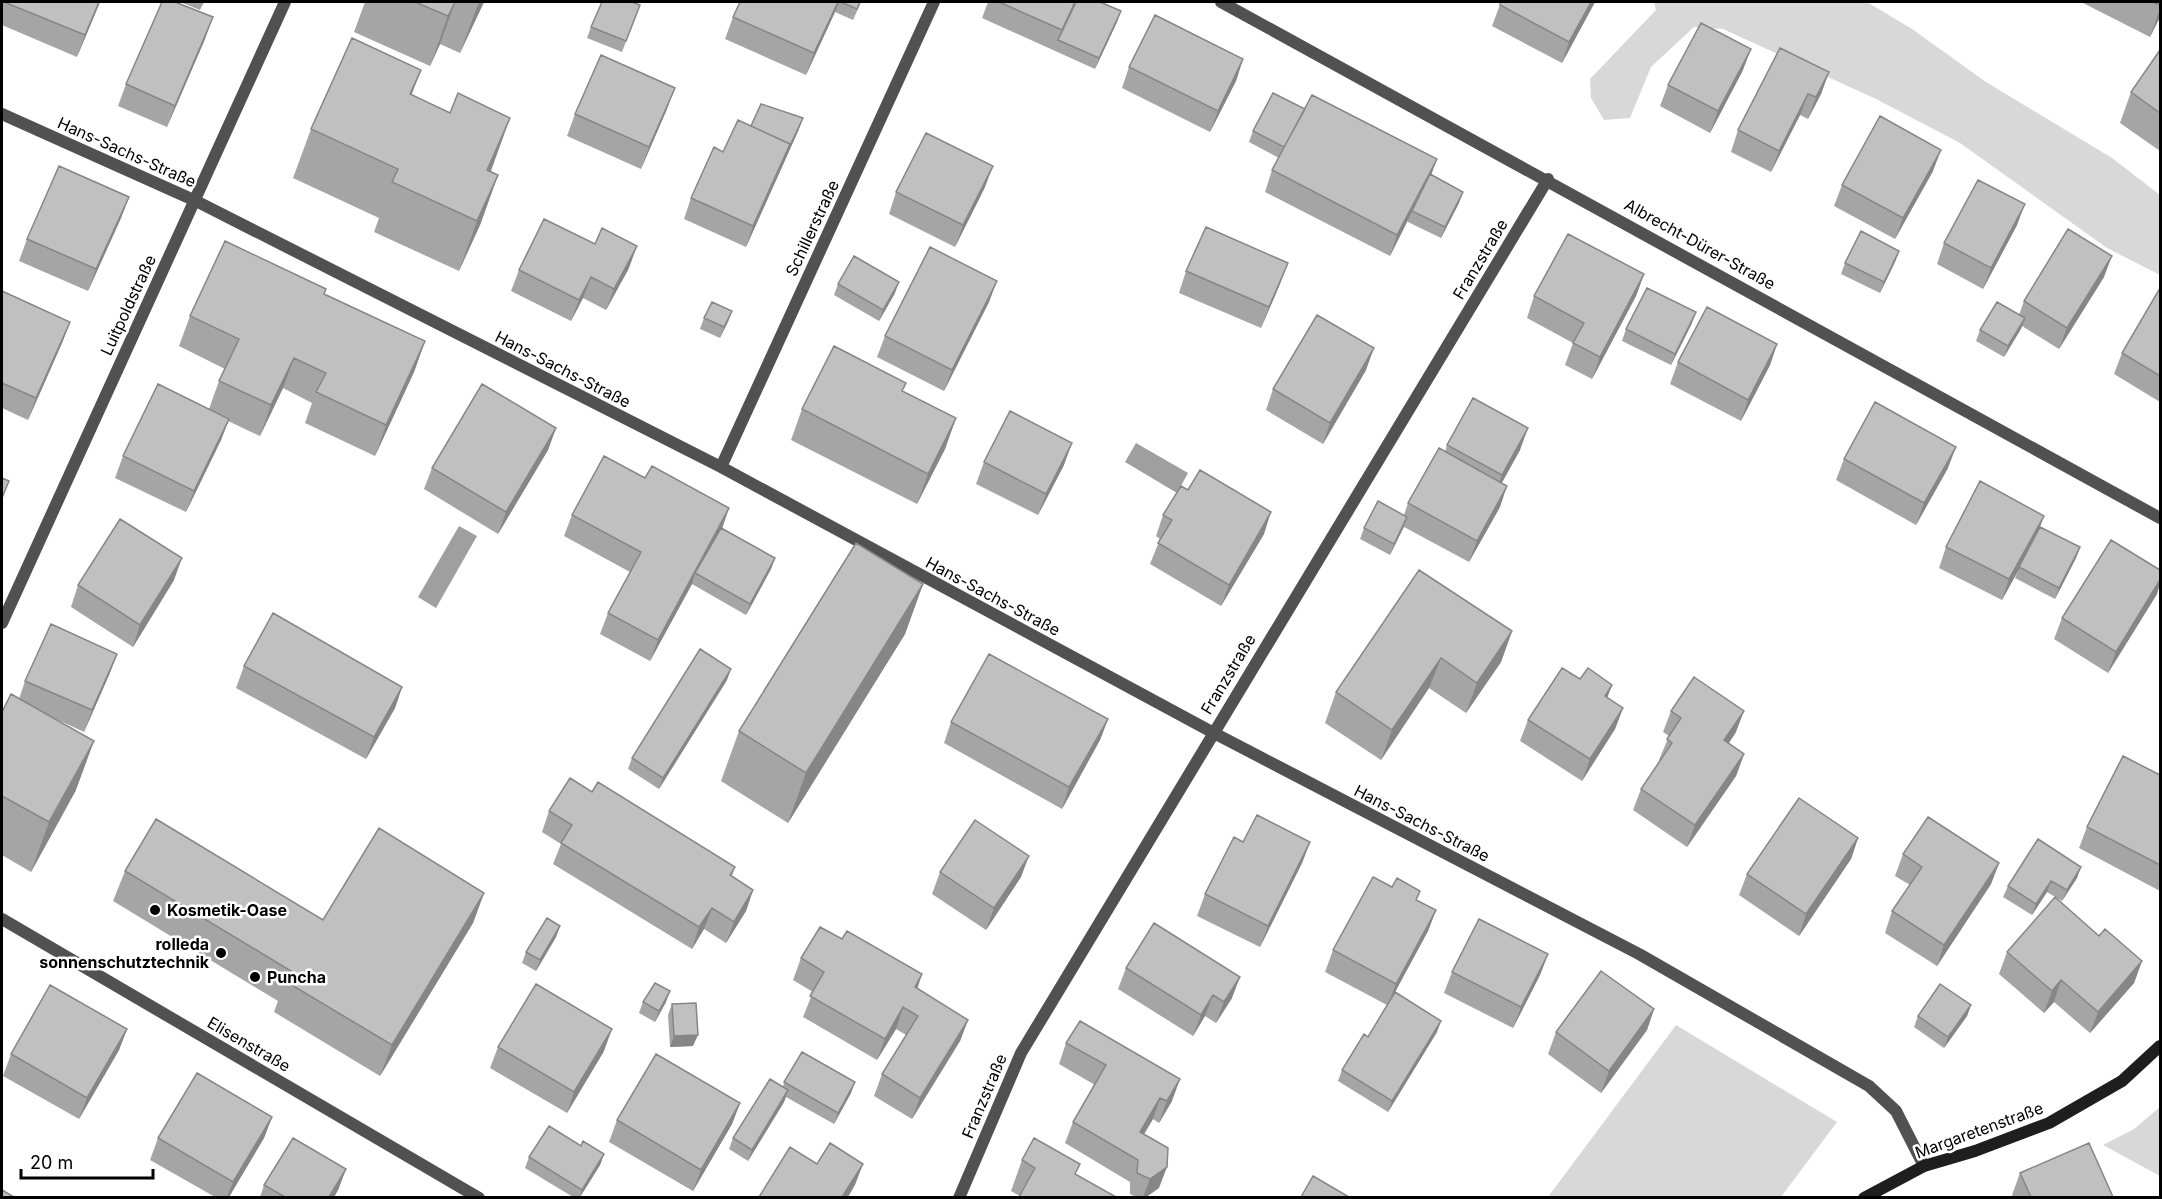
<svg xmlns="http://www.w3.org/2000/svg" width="2162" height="1199" viewBox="0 0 2162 1199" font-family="Inter,sans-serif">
	<rect width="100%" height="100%" fill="#fff"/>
	<path fill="#d8d8d8" d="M1654 2H1867L1912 29 1986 82 2112 158 2160 195V275L2107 248 1960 143 1876 99 1723 29 1694 27 1651 67 1630 118 1604 120 1591 98 1590 79 1656 10Z
		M1676 1025 1837 1122 1781 1197H1548Z
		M2160 1107V1176L2103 1145 2134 1129Z"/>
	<path fill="#9f9f9f" d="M1136 443 1188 473 1177 493 1125 462Z
		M459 526 477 536 436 608 418 597Z"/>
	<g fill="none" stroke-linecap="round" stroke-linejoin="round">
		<path stroke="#515151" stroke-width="12" d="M1221 2 2160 518
			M2 114 196 201 721 467 1212 732 1639 954 1869 1086 1896 1111 1924 1166
			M721 467 934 2
			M2 623 285 2
			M2 919 479 1198
			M959 1198 1021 1053 1548 179"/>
		<path stroke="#1e1e1e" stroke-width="12" d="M1864 1198 1924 1166 1975 1151 2049 1123 2122 1081 2160 1046"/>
	</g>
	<path fill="#a5a5a5" d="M2 2H100L77 57 2 25Z
		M180 2H204L200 10Z
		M365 2H484L460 53 440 44 430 66 354 32Z
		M740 2H861L853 20 835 12 806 75 725 39 733 17Z
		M988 2H1100L1117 22 1095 69 982 18Z
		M1501 2H1595L1562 63 1492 26Z
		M2081 2H2160V17L2150 37Z
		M640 5 622 52 587 38 591 27Z
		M205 39 167 127 118 106 126 84Z
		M2160 50V151L2120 123 2131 92Z
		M1243 59 1236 81 1210 132 1122 88 1129 67Z
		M1743 70 1710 133 1660 106 1668 85Z
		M1829 72 1821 94 1808 119 1800 115 1771 172 1731 152 1738 130Z
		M411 95 450 113 510 118 491 171 498 175 480 225 459 271 374 232 379 218 293 178 311 129Z
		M667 109 641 169 567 136 575 114Z
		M751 126 799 129 746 247 684 219 691 198Z
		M1253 131 1431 174 1459 203 1441 238 1408 222V220L1390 256 1265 192 1272 170 1279 158 1249 142Z
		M1933 171 1895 239 1834 206 1842 185Z
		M985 187 955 247 889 214 896 192Z
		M129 197 121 218 88 291 19 261 27 239Z
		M2017 225 1983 289 1937 264 1944 243Z
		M1899 251 1895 262 1880 293 1841 274 1845 263Z
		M629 268 606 310 583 298 571 321 511 291 519 270Z
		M1186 271 1280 284 1261 328 1179 293Z
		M1644 274 1636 296 1592 379 1565 365 1573 343 1527 318 1534 296Z
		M2104 277 2059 349 2022 326 2004 357 1976 341 1980 330 2019 315 2024 301Z
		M838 284 895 293 879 321 834 295Z
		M2160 288V402L2114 374 2122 353Z
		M2 291 70 322 62 343 28 420 2 408Z
		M324 294 425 341 414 372 375 456 305 423 312 403 283 388 260 436 228 421 221 440 186 512 115 478 123 456 209 409 219 381 225 369 179 346 190 316Z
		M989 302 944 391 877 357 885 336Z
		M732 311 720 338 700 329 704 318Z
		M1692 323 1671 365 1622 341 1626 329Z
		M1777 344 1770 365 1741 421 1670 384 1678 362Z
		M1366 370 1323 444 1266 410 1273 389Z
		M903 391 956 418 945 449 917 504 791 440 802 409Z
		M556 428 548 450 498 534 424 489 432 468Z
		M1447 445 1520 450 1502 483 1500 507 1469 562 1404 527 1390 555 1360 539 1364 528 1404 515 1408 503 1445 452Z
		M1844 459 1948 468 1916 525 1836 480Z
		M984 462 1064 465 1038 515 976 484Z
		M572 515 722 528 775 558 771 569 746 615 692 584 650 661 600 634 608 613 630 572 564 536Z
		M1163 515 1264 534 1221 606 1150 564 1160 539 1156 536Z
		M2040 527 2080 547 2076 558 2055 599 2015 578 2018 571 2002 600 1939 568 1946 547Z
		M174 580 133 647 71 607 78 585Z
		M923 584 905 634 788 823 721 781 739 731Z
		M2157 594 2108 673 2054 639 2062 618Z
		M1512 631 1501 662 1466 713 1429 688 1381 760 1325 723 1336 692Z
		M117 654 109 675 84 732 54 718 76 790 31 872 2 855V712L19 699 25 681Z
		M244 666 402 687 395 708 366 759 236 688Z
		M1580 679 1612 685 1607 698 1623 708 1615 729 1582 781 1520 741 1528 720Z
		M727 680 659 789 628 769 632 758Z
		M1671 711 1736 732 1729 743 1744 754 1736 776 1687 847 1633 810 1641 789 1660 761 1659 760 1669 736 1663 732Z
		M1108 719 1100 740 1062 809 944 743 951 722Z
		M2160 775V891L2079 848 2087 827Z
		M592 792 735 867 732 876 753 890 746 911 726 943 704 929 692 949 553 864 561 844 542 832 549 811Z
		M1858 838 1851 859 1799 936 1739 895 1747 874Z
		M1243 842H1310L1302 863 1260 947 1197 916 1205 894Z
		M1903 854 1999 863 1991 884 1937 966 1885 933 1892 911 1910 885 1895 876Z
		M125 871 323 920 484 893 473 923 380 1076 274 1012 278 1001 113 901Z
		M940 872 1021 877 986 930 932 894Z
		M2077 878 2062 901 2047 892 2032 915 2003 897 2008 886Z
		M1417 900 1436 910 1428 931 1395 992 1437 1032 1388 1112 1338 1081 1342 1070 1368 1037 1387 1005 1325 972 1333 950Z
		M560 926 556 937 536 971 522 963 526 952Z
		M2099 936 2142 961 2134 983 2090 1033 2054 1002 2044 1013 1999 974 2007 952Z
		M1548 954 1540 975 1513 1028 1444 993 1452 972Z
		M801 958 917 988 968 1020 960 1041 912 1119 874 1096 882 1074 906 1035 896 1029 877 1060 803 1017 813 992 793 980Z
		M1126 968 1232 998 1216 1023 1205 1016 1193 1036 1118 989Z
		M643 1002H666L655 1022 639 1013Z
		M672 1004 693 1046 670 1047 668 1015Z
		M1971 1005 1967 1016 1944 1048 1914 1027 1918 1016Z
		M1654 1009 1647 1030 1601 1093 1548 1054 1556 1032Z
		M127 1029 119 1050 79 1119 3 1076 11 1054Z
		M1066 1043 1172 1101 1159 1123 1153 1119 1144 1134 1159 1188 1146 1197H1136L1130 1194V1182L1065 1143 1073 1122 1095 1085 1059 1064Z
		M498 1047 604 1051 567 1113 490 1068Z
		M784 1082 851 1093 834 1124 786 1097 784 1102 748 1161 729 1149 733 1138 783 1087Z
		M740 1103 732 1124 693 1191 609 1142 617 1120Z
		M272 1117 264 1138 229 1197H215L150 1160 158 1138Z
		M581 1146 604 1154 600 1165 580 1197H573L525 1168 529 1157Z
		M1022 1160 1076 1175 1020 1196 1011 1191Z
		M346 1169 338 1190 334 1197H260L264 1185Z
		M2020 1173 2113 1197H2014L2012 1195Z"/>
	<path fill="#868686" d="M99 2H100L77 57 85 35Z
		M455 2 440 44 430 66 448 16Z
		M479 2H484L460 53Z
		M838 2H839L835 12 806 75 814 53Z
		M1591 2H1595L1562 63 1569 42Z
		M2160 9V17L2150 37Z
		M1121 11 1117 22 1095 69 1099 58Z
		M213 17 205 39 167 127 175 106Z
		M1751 49 1743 70 1710 133 1718 111Z
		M1243 59 1236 81 1210 132 1218 111Z
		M421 70 402 120 410 94Z
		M1829 72 1821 94 1808 119 1816 97Z
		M675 88 667 109 641 169 649 147Z
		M1808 94 1800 115 1771 172 1779 151Z
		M510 118 492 167 469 219 487 170Z
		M803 118 799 129 746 247 753 226 790 144Z
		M1941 150 1933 171 1895 239 1903 218Z
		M1437 159 1429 181 1412 211 1408 220 1390 256 1397 235Z
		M993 166 985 187 955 247 963 225Z
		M498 175 480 225 459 271 477 221Z
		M1463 192 1459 203 1441 238 1445 227Z
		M129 197 121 218 88 291 96 269Z
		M2025 204 2017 225 1983 289 1991 268Z
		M637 246 629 268 606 310 614 289Z
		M1899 251 1895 262 1880 293 1884 282Z
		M2112 256 2104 277 2059 349 2067 328Z
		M1288 263 1280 284 1261 328 1269 307Z
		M1644 274 1636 296 1592 379 1600 357Z
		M591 277 583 298 571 321 579 300Z
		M997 281 989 302 944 391 952 370Z
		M899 282 895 293 879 321 883 310Z
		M732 311 728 322 720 338 724 327Z
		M1696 312 1692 323 1671 365 1675 354Z
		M2025 318 2021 329 2004 357 2008 346Z
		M70 322 62 343 28 420 36 398Z
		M425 341 414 372 375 456 386 425Z
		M1777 344 1770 365 1741 421 1748 400Z
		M1374 348 1366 370 1323 444 1330 423Z
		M294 358 283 388 260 436 271 405Z
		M956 418 945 449 917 504 928 474Z
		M229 419 221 440 186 512 194 491Z
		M556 428 548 450 498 534 506 512Z
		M1528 428 1520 450 1494 496 1502 475Z
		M1072 443 1064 465 1038 515 1046 494Z
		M1956 447 1948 468 1916 525 1924 503Z
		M1507 486 1500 507 1469 562 1477 541Z
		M729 508 722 529 695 573 692 584 650 661 658 640Z
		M1271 512 1264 534 1221 606 1229 585Z
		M2044 516 2036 538 2002 600 2009 579Z
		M1407 517 1403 528 1390 555 1394 544Z
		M2080 547 2076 558 2055 599 2059 588Z
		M182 558 174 580 133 647 140 625Z
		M775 558 771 569 746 615 750 604Z
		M2160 580V584L2157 594 2108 673 2116 652Z
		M923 584 905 634 788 823 806 773Z
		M1512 631 1501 662 1466 713 1477 683Z
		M117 654 109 675 84 732 92 710Z
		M1441 658 1429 688 1381 760 1392 730Z
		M731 669 727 680 659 789 663 778Z
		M1612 685 1604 706 1605 696Z
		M402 687 395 708 366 759 374 737Z
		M1623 708 1615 729 1582 781 1590 759Z
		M1744 711 1736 732 1716 762 1724 740Z
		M1108 719 1100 740 1062 809 1069 787Z
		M94 741 76 790 31 872 49 822Z
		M1744 754 1736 776 1687 847 1695 825Z
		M1858 838 1851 859 1799 936 1806 914Z
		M1310 842 1302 863 1260 947 1268 926Z
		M1029 856 1021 877 986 930 994 908Z
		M1999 863 1991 884 1937 966 1944 945Z
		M2081 867 2077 878 2062 901 2067 890Z
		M2051 881 2047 892 2032 915 2036 904Z
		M753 890 746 911 726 943 734 922Z
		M484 893 473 923 380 1076 392 1045Z
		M712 908 704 929 692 949 699 927Z
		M1436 910 1428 931 1388 1005 1396 984Z
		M560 926 556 937 536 971 540 960Z
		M1548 954 1540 975 1513 1028 1521 1007Z
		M2142 961 2134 983 2090 1033 2098 1012Z
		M922 974 915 996V987Z
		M1240 977 1232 998 1216 1023 1224 1002Z
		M2061 980 2054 1002 2044 1013 2052 991Z
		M670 991 666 1002 655 1022 659 1011Z
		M1213 995 1205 1016 1193 1036 1201 1015Z
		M1971 1005 1967 1016 1944 1048 1948 1037Z
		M903 1007 896 1029 877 1060 885 1039Z
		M1654 1009 1647 1030 1601 1093 1609 1071Z
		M968 1020 960 1041 912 1119 920 1098Z
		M1441 1021 1437 1032 1388 1112 1392 1101Z
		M127 1029 119 1050 79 1119 87 1098Z
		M612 1029 604 1051 567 1113 574 1092Z
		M698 1035 693 1046 670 1047 674 1036Z
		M1180 1079 1172 1101 1159 1123 1167 1101Z
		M855 1082 851 1093 834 1124 838 1113Z
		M788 1090 784 1102 748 1161 752 1150Z
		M1160 1098 1153 1119 1132 1154 1140 1132Z
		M740 1103 732 1124 693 1191 701 1170Z
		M272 1117 264 1138 229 1197H227L233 1182Z
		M604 1154 600 1165 580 1197 582 1190Z
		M863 1164 855 1185 848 1197H842Z
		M1167 1167 1159 1188 1146 1197H1143L1150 1179Z
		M346 1169 338 1190 334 1197H329Z"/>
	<path fill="#c0c0c0" stroke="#868686" stroke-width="1.5" d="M4 2H99L85 35Z
		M162 2H175L213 17 175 106 126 84Z
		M415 2H455L448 16Z
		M602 2H632L640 5 626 41 591 27Z
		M740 2H838L814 53 733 17Z
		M841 2H860L857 9Z
		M999 2H1075L1062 30Z
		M1076 2H1100L1121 11 1099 58 1058 40Z
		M1501 2H1591L1569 42 1500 5Z
		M2153 2H2160V5Z
		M1155 15 1243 59 1218 111 1129 67Z
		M1701 23 1751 49 1718 111 1668 85Z
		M352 38 421 70 410 94 450 113 458 93 510 118 487 170 498 175 477 221 392 182 398 169 311 129Z
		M1780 48 1829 72 1816 97 1808 94 1779 151 1738 130Z
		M2160 50V113L2131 92Z
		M601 55 675 88 649 147 575 114Z
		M1273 93 1305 109 1284 147 1253 131Z
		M1312 95 1437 159 1397 235 1272 170Z
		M761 104 803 118 786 154 790 144 751 126Z
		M1880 116 1941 150 1903 218 1842 185Z
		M738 120 790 144 753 226 691 198 714 147 723 152Z
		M926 133 993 166 963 225 896 192Z
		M59 166 129 197 96 269 27 239Z
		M1430 174 1463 192 1445 227 1412 211Z
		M1978 180 2025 204 1991 268 1944 243Z
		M544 219 595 244 602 228 637 246 614 289 591 277 579 300 519 270Z
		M1206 227 1288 263 1269 307 1186 271Z
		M2068 229 2112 256 2067 328 2024 301Z
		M1861 231 1899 251 1884 282 1845 263Z
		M1568 234 1644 274 1600 357 1573 343 1584 323 1534 296Z
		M225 241 326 289 324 294 425 341 386 425 316 392 326 373 294 358 271 405 219 381 239 339 190 316Z
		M930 247 997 281 952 370 885 336Z
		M854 256 899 282 883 310 838 284Z
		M1647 288 1696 312 1675 354 1626 329Z
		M2160 288V376L2122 353Z
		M2 291 70 322 36 398 2 383Z
		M712 302 732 311 724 327 704 318Z
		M1997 302 2025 318 2008 346 1980 330Z
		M1707 307 1777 344 1748 400 1678 362Z
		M1317 315 1374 348 1330 423 1273 389Z
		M834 346 906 383 902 391 956 418 928 474 802 409Z
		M158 384 229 419 194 491 123 456Z
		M482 384 556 428 506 512 432 468Z
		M1473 398 1528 428 1502 475 1447 445Z
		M1875 402 1956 447 1924 503 1844 459Z
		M1010 411 1072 443 1046 494 984 462Z
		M1439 448 1507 486 1477 541 1408 503Z
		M604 456 645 478 652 466 729 508 658 640 608 613 641 552 572 515Z
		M1200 470 1271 512 1229 585 1158 543 1172 520 1163 515 1181 486 1188 490Z
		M2 478 9 481 2 498Z
		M1980 481 2044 516 2009 579 1946 547Z
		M1378 501 1407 517 1394 544 1364 528Z
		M120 519 182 558 140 625 78 585Z
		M2040 527 2080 547 2059 588 2019 567Z
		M721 528 775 558 750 604 695 573Z
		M2111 540 2160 570V580L2116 652 2062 618Z
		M856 543 923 584 806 773 739 731Z
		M1419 570 1512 631 1477 683 1441 658 1392 730 1336 692Z
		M273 613 402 687 374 737 244 666Z
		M51 624 117 654 92 710 25 681Z
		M700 649 731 669 663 778 632 758Z
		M989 654 1108 719 1069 787 951 722Z
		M1562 668 1580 679 1588 668 1612 685 1605 696 1623 708 1590 759 1528 720Z
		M1694 677 1744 711 1724 740 1744 754 1695 825 1641 789 1672 743 1667 739 1681 718 1671 711Z
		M11 694 94 741 49 822 2 796V712Z
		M2123 756 2160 775V865L2087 827Z
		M570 778 592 792 598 782 735 867 730 875 753 890 734 922 712 908 699 927 561 843 572 825 549 811Z
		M1799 798 1858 838 1806 914 1747 874Z
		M1257 815 1310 842 1268 926 1205 894 1234 837 1243 842Z
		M1928 817 1999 863 1944 945 1892 911 1922 867 1903 854Z
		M156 819 323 920 379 828 484 893 392 1045 285 981 291 971 125 871Z
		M975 820 1029 856 994 908 940 872Z
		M2038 839 2081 867 2067 890 2051 881 2036 904 2008 886Z
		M1373 877 1392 887 1397 878 1420 891 1416 900 1436 910 1396 984 1333 950Z
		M2055 897 2099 936 2105 929 2142 961 2098 1012 2061 980 2052 991 2007 952Z
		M547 918 560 926 540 960 526 952Z
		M1479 919 1548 954 1521 1007 1452 972Z
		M1154 923 1240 977 1224 1002 1213 995 1201 1015 1126 968Z
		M820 927 842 939 847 931 922 974 915 987 968 1020 920 1098 882 1074 918 1016 903 1007 885 1039 810 996 824 972 801 958Z
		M1601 971 1654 1009 1609 1071 1556 1032Z
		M655 983 670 991 659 1011 643 1002Z
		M536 984 612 1029 574 1092 498 1047Z
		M1940 984 1971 1005 1948 1037 1918 1016Z
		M50 985 127 1029 87 1098 11 1054Z
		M1395 992 1441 1021 1392 1101 1342 1070 1364 1034 1368 1037Z
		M696 1003 698 1035 674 1036 672 1004Z
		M1080 1021 1180 1079 1167 1101 1160 1098 1140 1132 1168 1148 1167 1167 1150 1179 1137 1173 1138 1160 1073 1122 1106 1065 1066 1043Z
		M802 1052 855 1082 838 1113 784 1082Z
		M656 1054 740 1103 701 1170 617 1120Z
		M197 1073 272 1117 233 1182 158 1138Z
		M770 1079 788 1090 752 1150 733 1138Z
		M549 1126 581 1146 583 1141 604 1154 582 1190 529 1157Z
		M293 1138 346 1169 329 1197H285L264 1185Z
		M1034 1138 1080 1164 1075 1174 1116 1197H1019L1035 1168 1022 1160Z
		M830 1143 863 1164 842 1197H759L790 1147 817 1164Z
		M2089 1143 2113 1197H2031L2020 1173Z
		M1313 1176 1349 1197H1301Z
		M2 1190 14 1197H2Z"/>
	<g fill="#000" stroke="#fff" stroke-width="2">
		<circle cx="155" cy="910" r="6"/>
		<circle cx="221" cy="953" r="6"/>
		<circle cx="255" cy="977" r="6"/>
	</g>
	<g text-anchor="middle" stroke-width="5" stroke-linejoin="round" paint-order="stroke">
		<g font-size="16" fill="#000" stroke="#fff">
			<text transform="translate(127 152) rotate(24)" y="6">Hans-Sachs-Straße</text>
			<text transform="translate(812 228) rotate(-65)" y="6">Schillerstraße</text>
			<text transform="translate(1700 244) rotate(29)" y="6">Albrecht-Dürer-Straße</text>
			<text transform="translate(1480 259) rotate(-59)" y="6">Franzstraße</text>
			<text transform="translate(128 305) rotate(-65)" y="6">Luitpoldstraße</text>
			<text transform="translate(563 369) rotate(27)" y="6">Hans-Sachs-Straße</text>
			<text transform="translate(993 596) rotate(28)" y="6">Hans-Sachs-Straße</text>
			<text transform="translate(1228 674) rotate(-59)" y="6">Franzstraße</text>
			<text transform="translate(1422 823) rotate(27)" y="6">Hans-Sachs-Straße</text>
			<text transform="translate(249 1044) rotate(30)" y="6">Elisenstraße</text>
			<text transform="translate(984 1096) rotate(-67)" y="6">Franzstraße</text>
			<text transform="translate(1979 1130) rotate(-20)" y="6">Margaretenstraße</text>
		</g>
		<g font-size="16" font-weight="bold" fill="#000" stroke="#fff" text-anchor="start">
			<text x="167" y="916">Kosmetik-Oase</text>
			<text x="209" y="950" text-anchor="end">rolleda<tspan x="209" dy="18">sonnenschutztechnik</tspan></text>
			<text x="267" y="983">Puncha</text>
		</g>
	</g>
	<rect width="2162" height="1199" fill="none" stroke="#000000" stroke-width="6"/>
	<path d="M21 1169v9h132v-9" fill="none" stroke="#000000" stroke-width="3"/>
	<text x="30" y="1169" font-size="18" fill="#000000" stroke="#ffffff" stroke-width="4.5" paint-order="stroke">20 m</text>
</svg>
